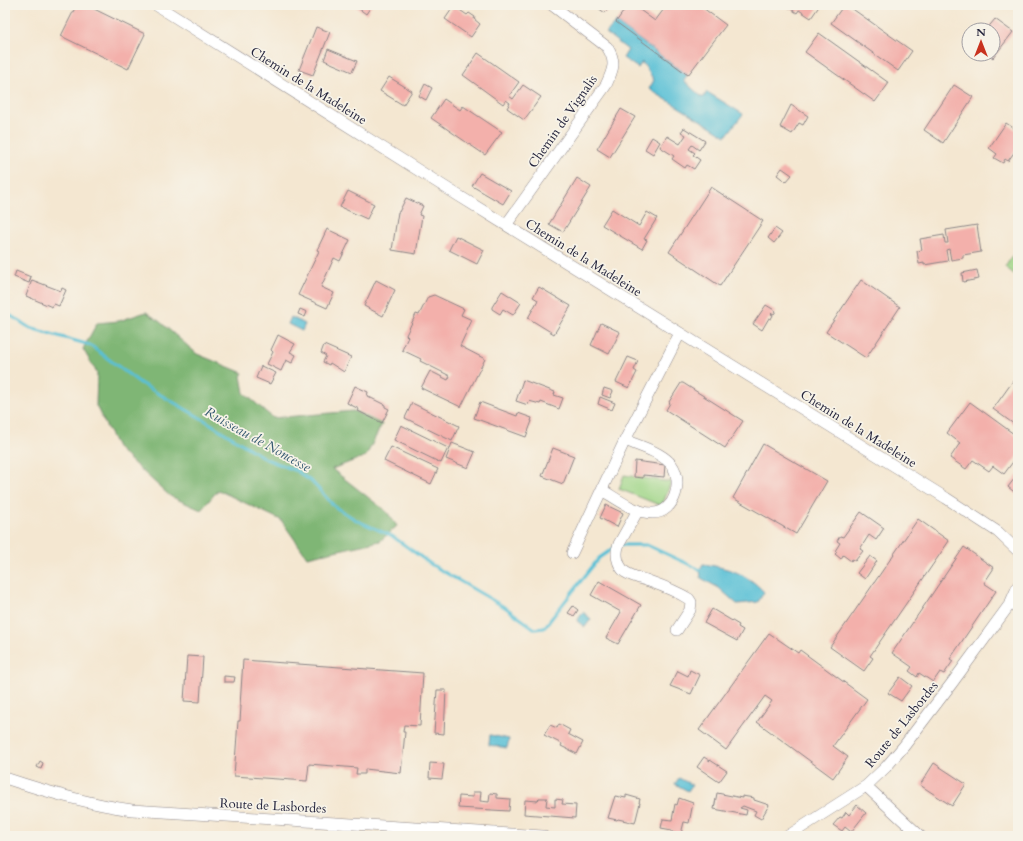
<svg xmlns="http://www.w3.org/2000/svg" width="1023" height="841" viewBox="0 0 1023 841" font-family="Cardo,serif">
	<rect width="100%" height="100%" fill="#f7f3e8"/>
	<filter id="ink" filterUnits="userSpaceOnUse"><feTurbulence type="fractalNoise" baseFrequency=".025" numOctaves="2"/><feDisplacementMap in="SourceGraphic" scale="8" xChannelSelector="R" yChannelSelector="G"/><feConvolveMatrix kernelMatrix="1 2 1 2 8 2 1 2 1" color-interpolation-filters="sRGB"/></filter>
	<filter id="wash" filterUnits="userSpaceOnUse"><feTurbulence type="fractalNoise" baseFrequency=".012" numOctaves="4" result="noise"/><feDisplacementMap in="SourceGraphic" scale="16" xChannelSelector="R" yChannelSelector="G"/><feGaussianBlur stdDeviation="0.9" result="paint"/><feColorMatrix in="noise" values="0 0 0 0 0 0 0 0 0 0 0 0 0 0 0 0 0 1.4 0 .05"/><feComposite in="paint" operator="in"/></filter>
	<g filter="url(#wash)">
		<rect width="100%" height="100%" fill="#f4e7d1"/>
		<path fill="#9fd587" stroke="#607c61" d="M1013 255 1018 259V277L1005 267Z
			M624 475 671 482 662 506 619 489Z"/>
		<path fill="#7fb674" stroke="#506c58" d="M146 312 159 321 197 354 243 373 241 376 244 393 273 418 354 411 382 424 366 456 332 469 387 512 397 526 380 541 307 557 281 520 218 490 201 510 170 496 118 449 96 406 97 373 83 349 97 323 119 321Z"/>
		<path fill="#59c0d6" stroke="#3e7188" d="M616 22 687 75 684 81 703 98 707 92 743 114 726 136 649 89 654 80 642 62 638 68 623 58 628 50 606 33Z
			M291 317 305 324 302 331 288 324Z
			M703 564C728 568 747 573 764 592L758 602 737 604 719 588 701 578 700 569Z
			M583 612 591 619 585 627 577 621Z
			M490 735 509 739 507 748 489 745Z
			M679 778 692 785 688 791 675 784Z"/>
		<g fill="none" stroke-linecap="round" stroke-linejoin="round">
			<path stroke="#59c0d6" stroke-width="3" d="M5 312 30 328 90 345 140 383 206 421 266 459 297 471 313 483 335 507 358 521 392 536 432 565 506 608 535 629 544 628 599 558 615 547
				M622 545H647L703 571"/>
		</g>
		<g id="blocks">
			<path fill="#f3b0ab" d="M86 5 145 34 128 69 61 36 75 8Z
				M354 5H372L366 14Z
				M594 5H611L605 13Z
				M628 5H633L655 21 667 5H699L726 25 688 75 616 22Z
				M790 5H820L811 18 799 10 797 13 788 7Z
				M844 5H847L912 51 898 71 831 23Z
				M454 6 467 15 469 13 475 17 474 19 480 24 471 37 445 19Z
				M995 19 1013 32 993 58 988 54H993V30H986Z
				M316 27 330 32 313 75 299 70Z
				M819 33 889 83 875 102 805 52Z
				M328 49 357 61 352 72 324 60Z
				M478 53 519 82 509 96 513 99 523 85 541 97 524 120 507 108 510 103 506 100 503 104 463 75Z
				M389 77 412 91 403 105 380 91Z
				M425 84 432 88 426 100 419 96Z
				M954 85 973 97 943 143 924 130Z
				M444 99 460 110 463 106 502 132 485 155 431 118Z
				M791 105 808 116 803 125 799 123 792 134 780 127Z
				M621 109 635 117 610 157 597 149Z
				M1006 123 1018 131V147L1008 161 1005 159 1003 163 994 158 997 154 989 148Z
				M684 128 705 141 699 150 692 145 689 149 695 153 693 155 700 160 694 169 687 165 685 168 672 159 674 156 660 147 667 136 680 144 686 135 681 132Z
				M652 137 660 142 653 154 645 149Z
				M782 168 792 175 786 182 777 175Z
				M480 173 511 191 503 204 472 186Z
				M577 178 591 187 563 232 549 224Z
				M711 187 763 221 720 286 669 252Z
				M348 191 374 204 367 219 340 207Z
				M406 198 423 206 419 215 422 216 416 254 392 250 398 212H399Z
				M612 209 639 226 647 212 657 218 644 239 647 240 642 249 602 225Z
				M977 225 981 252 963 255V258L951 260 949 249 946 250 948 261 924 265V263L919 264 917 251 922 250 920 239 944 235 945 243H948L946 230Z
				M775 228 782 233 774 243 768 238Z
				M327 229 350 240 340 261 334 258 321 287 334 293 327 308 298 295 319 251 317 250Z
				M456 236 484 250 477 264 449 250Z
				M977 270 979 279 963 282 962 273Z
				M16 271 31 277 29 283 14 277Z
				M32 280 61 291 62 288 66 290 59 306 54 304 52 307 26 296Z
				M376 280 395 290 383 316 364 306Z
				M861 280 900 307 866 358 826 332Z
				M539 287 571 306 554 334 528 318 538 300 533 297Z
				M502 291 521 303 513 315 503 309 500 314 492 309V307Z
				M434 295 464 309 461 315 472 320 460 346 485 359 461 407 421 388 430 371 448 380 450 376 420 361 421 359 402 350 408 337 406 335 416 314 419 315 428 297Z
				M766 305 776 311 774 314 772 313 771 314 773 315 771 319 769 318 762 330 753 324Z
				M300 309 307 312 305 317 298 314Z
				M601 323 620 332 609 354 591 345Z
				M278 335 295 344 290 352 296 355 292 363 286 360 281 371 267 364 273 352 271 350Z
				M324 345 351 357 344 372 330 363 329 365 323 362 326 356 321 353Z
				M628 357 638 361 634 370 637 372 629 388 616 382Z
				M261 366 276 373 270 384 256 378Z
				M523 380 555 392 554 395 563 398 559 409 541 402 540 404 529 401 528 405 516 401Z
				M1013 381 1018 384V427L993 409Z
				M681 383H683L743 421 725 448 666 410 670 403 669 402Z
				M355 386 368 392 367 396 385 405V407L389 409 382 423 358 411 359 409 347 403Z
				M604 388 613 391 610 398 602 395Z
				M600 397 615 403 612 410 598 404Z
				M480 402 517 416 518 413 532 418 531 421H532L526 437 474 418Z
				M970 402 1018 437V455L1004 474 993 466 989 471 973 460 966 469 950 458 960 443 947 433Z
				M412 403 459 426 452 441 405 418Z
				M401 425 448 448 441 463 394 440Z
				M452 443 475 452 468 468 446 459Z
				M763 444 827 481 796 534 733 498Z
				M391 447 438 469 431 484 384 461Z
				M553 448 574 456 563 484 542 476Z
				M635 461 665 465 664 477 643 475V478L634 477Z
				M1018 474V495L1008 487Z
				M606 505 623 513 617 527 600 518Z
				M861 512 884 528 876 540 869 535 860 549 863 551 855 561 852 559 851 561 843 555 841 559 835 554 837 552 835 551 840 543 837 541 840 536 843 537Z
				M918 519 949 541 870 656 873 658 864 671 830 647Z
				M964 547 994 568 984 583 996 591 950 659 953 661 944 674 940 672 933 682 919 673 917 677 909 671 912 667 892 653Z
				M870 556 877 561 865 579 857 573Z
				M599 581 641 605 618 644 606 638 621 612 591 595Z
				M573 606 578 610 574 616 568 613Z
				M712 609 739 625 738 627 743 630 737 641 704 623Z
				M769 633 798 653 800 650 867 699 833 746 848 757 833 778 757 722 772 701 765 696 726 750 699 730Z
				M187 656 203 657 200 702 184 701Z
				M243 660 423 673 420 726 404 725 403 732H405L401 773 365 769V774H356L357 768 309 764 307 781 234 776 238 721H240L241 706H240Z
				M690 670 700 675 691 694 670 686 678 671 688 676Z
				M224 676 235 677 234 682H224Z
				M900 677 912 686 901 701 888 693Z
				M437 690H446L444 734 434 733Z
				M559 724 570 730 568 734 583 742 577 754 561 746 562 744 544 735 550 725 557 728Z
				M704 757 710 761V760L727 771 719 782 697 767Z
				M40 761 43 763 41 769 37 767Z
				M430 763 444 764 442 779 429 778Z
				M934 763 966 784 952 806 920 785Z
				M473 792H481L480 801 489 802 490 793 497 794V798L510 799 509 811 458 808 459 796 473 797Z
				M717 793 742 798V796L754 798V800L769 805 761 819 754 815 756 811 743 806 740 808 747 810 746 815 714 809Z
				M626 795 640 799 639 803H640L635 823 618 819 617 820 608 818 615 796 626 798Z
				M539 798H547L546 806 555 807V799L563 800 562 804 576 805 575 818 524 814 525 800 538 801Z
				M679 798 693 803 689 823 684 822 681 834 672 833V830L661 828 663 819 672 820 675 804 677 805Z
				M857 805 866 813 851 832 845 827 842 831 833 825 840 817 842 818 846 812 849 815Z"/>
		</g>
	</g>
	<g filter="url(#ink)">
		<use href="#blocks" fill-opacity="0" stroke="#8b8486" stroke-width="1"/>
		<g fill="none" stroke-linecap="round" stroke-linejoin="round">
			<defs>
				<path id="minor" d="M156 5 456 194 946 498 998 532 1018 551
					M506 225 606 85C613 70 617 62 607 47L552 5
					M602 490C617 499 635 513 652 513 676 514 685 477 669 462 658 451 639 446 625 440
					M638 510 619 544C615 553 617 565 625 572 631 576 639 578 646 580 660 585 675 590 689 599L691 602 690 610 677 630
					M572 553 625 440 680 333
					M5 778C47 792 88 804 132 810L543 836
					M866 786 920 836
					M788 836 866 786 886 767 904 746 952 683 1010 604 1018 586"/>
			</defs>
			<use href="#minor" stroke="#8b8486" stroke-width="12"/>
			<use href="#minor" stroke="#fff" stroke-width="11"/>
		</g>
	</g>
	<g text-anchor="middle" stroke-width="3.5" stroke-linejoin="round" paint-order="stroke">
		<g font-size="13" fill="#22223b" stroke="#f7f3e8">
			<text transform="translate(309 85) rotate(32)" y="5">Chemin de la Madeleine</text>
			<text transform="translate(562 121) rotate(-55)" y="5">Chemin de Vignalis</text>
			<text transform="translate(584 257) rotate(32)" y="5">Chemin de la Madeleine</text>
			<text transform="translate(859 428) rotate(32)" y="5">Chemin de la Madeleine</text>
			<text transform="translate(901 724) rotate(-51)" y="5">Route de Lasbordes</text>
			<text transform="translate(273 805) rotate(3)" y="5">Route de Lasbordes</text>
		</g>
		<g font-size="14" font-style="italic" fill="#355971" stroke="#f7f3e8">
			<text transform="translate(258 439) rotate(29)" y="5">Ruisseau de Noncesse</text>
		</g>
	</g>
	<rect width="1023" height="841" fill="none" stroke="#f7f3e8" stroke-width="20"/>
	<g transform="translate(981 42)"><circle r="19" fill="#f7f3e8" stroke="#a29fa3"/>
	<path d="M0-3L7 15L0 10L-7 15Z" fill="#c8321e"/>
	<text y="-6" font-size="11" font-weight="bold" text-anchor="middle" fill="#22223b">N</text>
	</g>
</svg>
